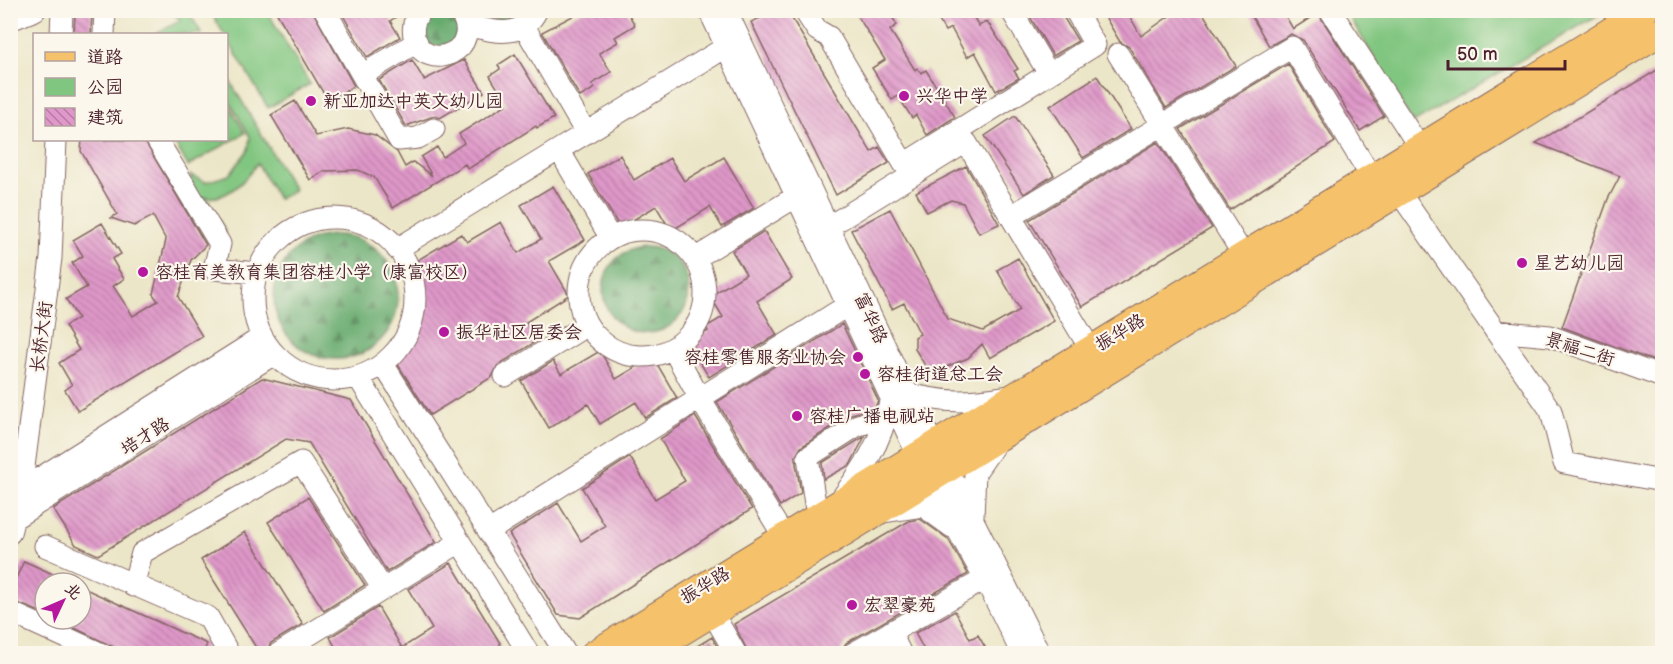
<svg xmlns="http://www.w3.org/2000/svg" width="1673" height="664" viewBox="0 0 1673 664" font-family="'Balsamiq Sans','LXGW WenKai TC',sans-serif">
	<defs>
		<pattern id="forest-firs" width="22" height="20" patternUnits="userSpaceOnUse" patternTransform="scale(1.5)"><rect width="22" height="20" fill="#68ab6e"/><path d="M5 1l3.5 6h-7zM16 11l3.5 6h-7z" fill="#588b5b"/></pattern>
		<pattern id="building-back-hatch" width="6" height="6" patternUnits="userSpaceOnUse" patternTransform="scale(1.5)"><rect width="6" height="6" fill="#df98c9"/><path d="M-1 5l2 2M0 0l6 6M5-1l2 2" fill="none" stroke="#b77ba3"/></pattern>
	</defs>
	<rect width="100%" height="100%" fill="#fbf7ec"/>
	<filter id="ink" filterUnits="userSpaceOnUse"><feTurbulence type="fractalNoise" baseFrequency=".0167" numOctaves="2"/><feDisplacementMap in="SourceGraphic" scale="12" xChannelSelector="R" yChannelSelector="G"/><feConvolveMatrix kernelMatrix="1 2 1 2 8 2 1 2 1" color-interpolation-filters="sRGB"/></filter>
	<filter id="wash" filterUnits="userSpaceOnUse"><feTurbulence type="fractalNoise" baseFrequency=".008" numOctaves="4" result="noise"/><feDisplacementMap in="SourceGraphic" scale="24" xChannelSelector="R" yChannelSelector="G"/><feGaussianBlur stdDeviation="1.35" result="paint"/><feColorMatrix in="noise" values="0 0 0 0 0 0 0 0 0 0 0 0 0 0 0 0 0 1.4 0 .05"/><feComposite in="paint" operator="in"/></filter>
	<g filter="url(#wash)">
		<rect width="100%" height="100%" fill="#ece6c8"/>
		<path fill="#81c680" stroke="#667256" stroke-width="1.5" d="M169 11H188L202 34H156L181 20Z
			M210 11H267L310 84 268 108 227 39 226 34H224Z
			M1346 11H1605L1413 123Z
			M227 76 294 190 278 199 257 163C246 180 227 201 206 197L226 233 211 242 190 175 206 182 229 175 248 150 250 137 227 97Z
			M227 102 245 133 188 166 173 140H226Z"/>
		<path fill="url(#forest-firs)" stroke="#59654c" stroke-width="1.5" d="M431 10 450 11 460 27 452 44 435 47 424 40 421 22Z
			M479 11H525C511 26 493 23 479 11Z
			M274 297a62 62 0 1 1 124 0a62 62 0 1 1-124 0Z
			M603 290a43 43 0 1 1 86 0a43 43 0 1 1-86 0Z"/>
		<g id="blocks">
			<path fill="url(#building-back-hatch)" d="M275 10H312L354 86 328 101Z
				M340 10H406L390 21 400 37 367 57Z
				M584 10H626L635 25 615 37 618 42 599 53 611 72 592 84 595 88 580 97 542 32Z
				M778 10H787L871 152 879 147 889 163 836 195 751 22Z
				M854 10H888L897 25 890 30 915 70 917 68 921 73 926 70 955 117 927 135 916 115 912 118 898 96 892 100 872 68 885 60Z
				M933 10H969L979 26 987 21 1018 69 1014 71 1019 78 996 91 975 52 967 57 951 28 945 31Z
				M1026 10H1059L1078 41 1053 56Z
				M1101 10H1126L1141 36 1178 10H1201L1236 66 1166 108 1129 47 1120 42Z
				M1248 10H1282L1293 29 1318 13 1384 116 1360 131 1303 40 1291 34 1269 46Z
				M75 12H92L91 34H74Z
				M515 54 554 118 537 128 536 126 468 169 465 164 393 208 374 177 358 170 324 171 310 180 271 115 295 101 316 136 348 129 375 135 397 152 405 167 413 162 432 176 421 157 437 147 443 157 464 143 459 134 507 104 490 76 500 69 498 65Z
				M412 60 424 80 464 60 484 92 440 118 434 116 406 126 379 80Z
				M1288 64 1335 142 1230 210 1180 129Z
				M1662 67V364L1562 327 1608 199 1620 176 1536 143Z
				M1097 76 1131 129 1083 158 1050 106Z
				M1015 116 1054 175 1024 194 985 136Z
				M82 140H144L206 245 191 260 178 297 202 336 78 411 65 390 72 385 59 363 79 350 65 326 78 318 66 299 87 287 72 263 83 256 73 240 102 223 121 254 112 259 124 279 113 286 133 316 158 301 153 294 166 240 153 216 134 226 111 218 117 214 81 151Z
				M1158 142 1212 228 1082 307 1029 220Z
				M620 155 634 180 670 158 684 181 724 157 754 208 722 227 710 207 671 231 656 206 620 228 588 174Z
				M966 166 999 224 979 233 963 203 951 200 927 212 916 192Z
				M553 186 585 240 549 261 569 295 526 322 537 341 498 365 492 377 430 415 395 360 403 355 421 309V278L416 261 461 234 467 242 501 222 518 253 541 239 521 205Z
				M890 209 948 319 983 331 1020 310 997 270 1018 258 1054 321 990 358 982 344 968 358 941 369 926 367 915 349V337L920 334 904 303 892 309 851 230Z
				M764 231 792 279 757 301 777 335 709 377 688 344 708 331 706 327 723 317 710 296 746 274 732 251Z
				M842 324 878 400 875 408 851 414 801 447 795 458 801 493 780 506 717 402Z
				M600 351 616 379 653 357 677 398 645 418 636 402 600 424 588 404 549 428 521 381 553 361 561 374Z
				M262 378 351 400 436 542 387 572 309 443 286 439 98 555 76 545 53 509Z
				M695 416 752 509 580 618 558 615 509 534 558 503 581 541 605 526 582 488 630 457 655 499 685 481 660 439Z
				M865 436 850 465 824 479 822 463Z
				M308 497 365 585 324 611 268 522Z
				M920 519 948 539 968 574 846 643 839 654H749L734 624 909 521Z
				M245 532 303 624 271 643 265 654H260L201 560Z
				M24 561 73 583H45V614L10 600V591Z
				M451 563 500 643 499 654H339L330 637 378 607 402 648 432 629 408 589Z
				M81 587 207 644 203 654H128L56 619H81Z
				M955 611 970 639 978 635 989 654H926L915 633Z
				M712 637 721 654H684Z"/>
		</g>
	</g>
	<g filter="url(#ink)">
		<use href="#blocks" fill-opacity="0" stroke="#836562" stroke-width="1.5"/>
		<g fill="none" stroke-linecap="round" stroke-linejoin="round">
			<defs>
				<path id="minor" d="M325 10 399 140 418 138 434 129
					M422 10C415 17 412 26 414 36 424 77 489 49 458 10
					M709 10 929 479 985 579 1022 654
					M726 10 918 416 947 468 1040 654
					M804 10 817 30 829 37 904 164 1095 45 1075 10
					M1011 10 1049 74
					M1330 10 1420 148
					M10 20 35 10
					M466 25C492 31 522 41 537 10
					M524 26 586 133
					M61 34 62 10
					M104 34 105 10
					M1118 54 1244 256
					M362 75 417 42
					M157 140 220 244 214 269 257 273
					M566 162 610 237
					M1399 192 1551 411 1564 463 1662 481
					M1011 216 1292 47 1372 178
					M253 299a81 81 0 1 1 162 0a81 81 0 1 1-162 0Z
					M828 227 966 142 1091 350
					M579 293a63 63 0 1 1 126 0a63 63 0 1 1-126 0Z
					M397 249 726 47
					M696 258 797 196
					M1495 331 1550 336 1662 377
					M673 349 700 399 784 537
					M383 364 566 654
					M505 376 587 325
					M358 377 529 654
					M907 393C944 404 971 402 1009 396
					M21 490 262 337
					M841 499C862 470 881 444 888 408
					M882 512 923 506 952 527
					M817 517 808 457 858 425 886 418
					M973 517 975 473 997 441
					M15 518 274 354
					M489 531 848 305
					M10 533 21 490 51 258 56 140
					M45 546 208 617 229 654
					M133 586 142 553 301 462 383 589
					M10 612 102 654
					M712 612 736 654
					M890 632 901 654
					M278 654 460 542
					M852 654 985 579"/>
				<path id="major" d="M594 654 1645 10
					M645 654 1662 31"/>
			</defs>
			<use href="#minor" stroke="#836562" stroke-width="23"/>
			<use href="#major" stroke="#836562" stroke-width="29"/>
			<use href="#minor" stroke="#fff" stroke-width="21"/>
			<use href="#major" stroke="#f5c16b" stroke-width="27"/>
		</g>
	</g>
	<g fill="#b5179e" stroke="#fbf7ec" stroke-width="2">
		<circle cx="904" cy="96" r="6"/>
		<circle cx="311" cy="101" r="6"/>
		<circle cx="1522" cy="263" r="6"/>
		<circle cx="143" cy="272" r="6"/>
		<circle cx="444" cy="332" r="6"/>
		<circle cx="858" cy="357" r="6"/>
		<circle cx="865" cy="374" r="6"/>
		<circle cx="797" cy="416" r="6"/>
		<circle cx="852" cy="605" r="6"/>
	</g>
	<g text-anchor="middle" stroke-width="4.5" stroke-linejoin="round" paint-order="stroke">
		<g font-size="18" fill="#4a1f2b" stroke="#fbf7ec" text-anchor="start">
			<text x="916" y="102">兴华中学</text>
			<text x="323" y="107">新亚加达中英文幼儿园</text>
			<text x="1534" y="269">星艺幼儿园</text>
			<text x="155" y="278">容桂育美教育集团容桂小学（康富校区）</text>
			<text x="456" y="338">振华社区居委会</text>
			<text x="846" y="363" text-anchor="end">容桂零售服务业协会</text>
			<text x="877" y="380">容桂街道总工会</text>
			<text x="809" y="422">容桂广播电视站</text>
			<text x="864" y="611">宏翠豪苑</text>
		</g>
		<g font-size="18" fill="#4a1f2b" stroke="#fbf7ec">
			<text transform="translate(871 318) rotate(65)" y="6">富华路</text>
			<text transform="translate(1120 332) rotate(-31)" y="6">振华路</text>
			<text transform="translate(41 337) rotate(-83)" y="6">长桥大街</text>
			<text transform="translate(1580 349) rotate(18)" y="6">景福二街</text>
			<text transform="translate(145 436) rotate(-32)" y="6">培才路</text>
			<text transform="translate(705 585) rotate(-31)" y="6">振华路</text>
		</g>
	</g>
	<rect width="1673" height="664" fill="none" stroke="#fbf7ec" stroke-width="36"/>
	<rect x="33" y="33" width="195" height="108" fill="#fbf7ec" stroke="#b4a19f" stroke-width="1.5"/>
	<rect x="45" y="52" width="30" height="9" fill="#f5c16b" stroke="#b4a19f" stroke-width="1.5"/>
	<text x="87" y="63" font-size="18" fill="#4a1f2b">道路</text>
	<rect x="45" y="78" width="30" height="18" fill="#81c680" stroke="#b4a19f" stroke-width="1.5"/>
	<text x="87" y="93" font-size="18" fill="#4a1f2b">公园</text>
	<rect x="45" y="108" width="30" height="18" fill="url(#building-back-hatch)" stroke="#b4a19f" stroke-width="1.5"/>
	<text x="87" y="123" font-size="18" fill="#4a1f2b">建筑</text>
	<g transform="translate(63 601) rotate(46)"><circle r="28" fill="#fbf7ec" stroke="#b4a19f" stroke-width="1.5"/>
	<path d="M0-4.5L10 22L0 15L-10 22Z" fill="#b5179e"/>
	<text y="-9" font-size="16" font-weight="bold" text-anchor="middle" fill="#4a1f2b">北</text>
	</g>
	<path d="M1448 60v9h117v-9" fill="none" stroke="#4a1f2b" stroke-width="3"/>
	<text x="1457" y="60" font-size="18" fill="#4a1f2b" stroke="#fbf7ec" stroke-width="4.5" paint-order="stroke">50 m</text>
</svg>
